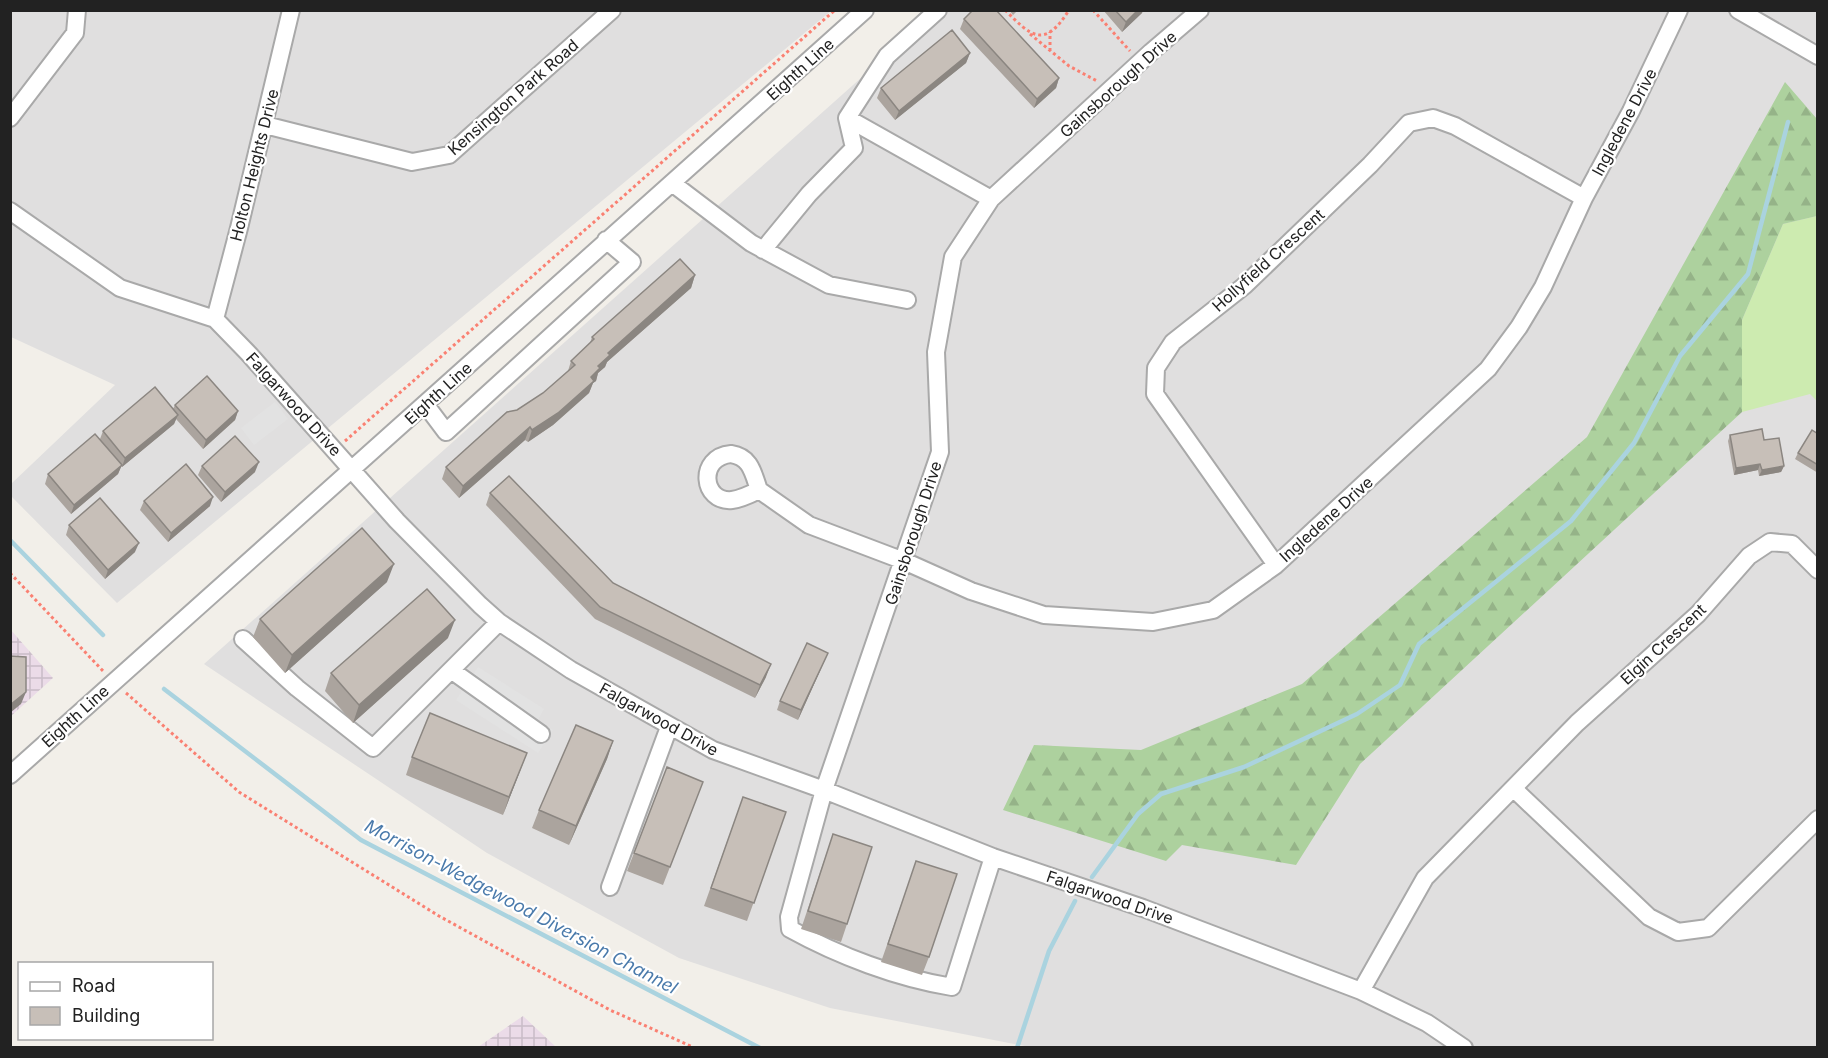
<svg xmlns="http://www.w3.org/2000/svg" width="1828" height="1058" viewBox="0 0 1828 1058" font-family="Inter,sans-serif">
	<defs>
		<pattern id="industrial-grid" width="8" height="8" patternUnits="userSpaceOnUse" patternTransform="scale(1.5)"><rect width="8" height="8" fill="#ebdbe8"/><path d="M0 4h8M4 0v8" fill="none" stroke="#c9bcc7"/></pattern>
		<pattern id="forest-firs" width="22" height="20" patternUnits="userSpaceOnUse" patternTransform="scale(1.5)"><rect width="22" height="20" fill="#add19e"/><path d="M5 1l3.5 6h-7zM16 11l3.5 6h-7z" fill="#95b388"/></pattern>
	</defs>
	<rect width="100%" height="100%" fill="#f2efe9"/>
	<path fill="#e0dfdf" d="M11 11H831L117 603 10 495 11 484 115 385 11 337Z
		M936 11H1817V1047L1035 1048 830 1008 679 958 487 853 204 664Z"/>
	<path fill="url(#industrial-grid)" d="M10 629 53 678 11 716H10Z
		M523 1016 556 1047H478Z"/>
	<path fill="#cdebb0" d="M1817 216V401L1810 394 1742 412V320L1783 224Z"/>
	<path fill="url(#forest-firs)" d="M1785 82 1817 119V216L1783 224 1742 320V412L1360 764 1296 865 1182 845 1166 861 1003 810 1034 745 1141 750 1302 684 1587 437Z"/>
	<path fill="#e2e2e2" d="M275 402 288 419 254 445 241 428Z
		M478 667 544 709 538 720 553 730 538 753 456 700Z"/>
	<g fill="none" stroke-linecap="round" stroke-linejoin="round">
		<path stroke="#aad3df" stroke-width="4.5" d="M10 540 103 635
			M164 689 361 840 760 1048
			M1092 877 1138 814 1161 794 1244 767 1357 714 1400 685 1419 644 1571 521 1634 443 1680 356 1748 274 1788 122
			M1017 1048 1049 951 1075 901"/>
		<defs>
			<path id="minor" d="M1738 10 1818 56
				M10 118 75 33 77 10
				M847 118 991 199
				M265 125 412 162 449 155 612 10
				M672 183 751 243 829 285 907 300
				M10 211 120 288 215 319 249 354 397 521 480 605 499 622 571 670 713 750 824 790 993 857 1143 908 1361 991 1427 1023 1464 1048
				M763 250 809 194 854 148 847 118 887 56 938 10
				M215 319 239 228 291 10
				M425 404 446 432 632 262 606 240
				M731 454C751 457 753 473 759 490 751 494 741 499 732 500 702 503 697 457 731 454Z
				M759 490 809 525 904 561 971 591 1044 615 1153 622 1213 610 1276 565 1488 369 1519 327 1543 287 1584 198 1631 111 1679 10
				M1276 565 1155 394 1156 368 1173 342 1244 286 1370 165 1409 123 1433 118 1455 126 1584 198
				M243 639 297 688 373 748 499 622
				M451 670 541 734
				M10 775 865 10
				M1514 789 1649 917 1678 932 1708 928 1818 819
				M993 857 952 987C897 978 839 956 790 929L789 917 824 790 940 452 936 352 953 257 991 199 1151 52 1200 10
				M610 887 669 727
				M1361 991 1425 878 1577 723 1698 614 1749 556 1770 542 1792 544 1818 570"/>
		</defs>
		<use href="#minor" stroke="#a9a9a9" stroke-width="20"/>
		<path stroke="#fa8072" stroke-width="3" stroke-dasharray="3 3" stroke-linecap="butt" d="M1005 10C1031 36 1044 50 1069 10
			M1093 10 1130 51
			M1030 34 1069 66 1097 81
			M1050 51V32
			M345 441 835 10
			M10 573 104 672
			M126 693 239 792 439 916 610 1010 695 1048"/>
		<use href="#minor" stroke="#fff" stroke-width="16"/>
	</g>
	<path fill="#aba49e" d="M1009 10H1018L1013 15Z
		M1103 10H1143L1142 13 1122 32Z
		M964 19 1059 78 1056 88 1034 108 960 29Z
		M970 53 966 63 895 120 877 98 881 88Z
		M695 275 691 288 607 362 605 367 598 373 596 381 593 383 589 393 553 425 528 442 525 440 459 498 442 479 446 467 517 410 543 393 568 371 571 361 590 343 592 337Z
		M175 405 238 411 235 420 203 449 176 419 174 424 122 467 121 466 118 474 71 514 45 484 48 474 100 439 103 431 173 409Z
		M1818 434V473L1795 459 1798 453Z
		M1730 435 1764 440 1784 466 1781 472 1759 476 1758 470 1734 475 1728 441Z
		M202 466 255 472 221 502 198 475Z
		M490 493 613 583 766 677 755 698 595 619 486 505Z
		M144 501 210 506 168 542 140 510Z
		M69 525 135 552 105 579 66 535Z
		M387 582 285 673 253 637 260 619Z
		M448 638 353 723 325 691 331 673Z
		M824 662 798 720 777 710 780 701Z
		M613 741 607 759 569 845 532 828 539 810Z
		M527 753 503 815 406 775 412 757Z
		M703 782 663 885 627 871 634 853Z
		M743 797 786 812 747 921 704 906Z
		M833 834 847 924 841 942 801 929Z
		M910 879 929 957 922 975 881 962Z"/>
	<path fill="#8b8681" d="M1138 10H1143L1142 13 1122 32 1126 22Z
		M970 53 966 63 895 120 899 111Z
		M1059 78 1056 88 1034 108 1037 99Z
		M695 275 691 288 607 362 605 367 598 373 596 381 593 383 589 393 553 425 528 442 532 430 591 377 598 366 608 353Z
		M238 411 235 420 203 449 206 440Z
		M178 415 174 424 122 467 125 458Z
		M530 427 525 440 459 498 463 486Z
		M259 462 255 472 221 502 225 492Z
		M1760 464 1758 470 1734 475 1736 468Z
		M122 465 118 474 71 514 74 505Z
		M1784 466 1781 472 1759 476 1762 470Z
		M213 497 210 506 168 542 171 533Z
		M139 543 135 552 105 579 108 570Z
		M394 564 387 582 285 673 292 655Z
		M455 620 448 638 353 723 359 705Z
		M828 653 824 662 798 720 801 710Z
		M771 664 766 677 755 698 760 685Z
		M26 692 21 704 10 713V705Z
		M613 741 607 759 569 845 576 826Z
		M527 753 520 771 503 815 509 797Z"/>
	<path fill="#c7bfb8" stroke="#8b8681" stroke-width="1.5" d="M973 10H996L1059 78 1037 99 964 19Z
		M1115 10H1138L1126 22Z
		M952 30 970 53 899 111 881 88Z
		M680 259 695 275 608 353 610 355 598 366 600 368 591 377 594 381 558 413 532 430 530 427 463 486 446 467 507 412 517 410 543 393 575 365 571 361 594 339 592 337Z
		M207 376 238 411 206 440 175 405Z
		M155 387 178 415 125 458 103 431Z
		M1762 429 1764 440 1779 438 1784 466 1762 470 1760 464 1736 468 1730 435Z
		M1812 430 1818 434V465L1798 453Z
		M95 434 122 465 74 505 48 474Z
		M235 436 259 462 225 492 202 466Z
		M186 464 213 497 171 533 144 501Z
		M509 476 613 583 771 664 760 685 600 607 490 493Z
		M100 498 139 543 108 570 69 525Z
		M362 528 394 564 292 655 260 619Z
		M427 589 455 620 359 705 331 673Z
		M807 643 828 653 801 710 780 701Z
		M10 656 26 657V692L10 705Z
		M430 713 527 753 509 797 412 757Z
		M576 725 613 741 576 826 539 810Z
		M667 767 703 782 670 867 634 853Z
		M743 797 786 812 754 903 711 888Z
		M833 834 872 847 847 924 808 911Z
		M916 861 957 874 929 957 888 944Z"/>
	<g text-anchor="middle" stroke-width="4.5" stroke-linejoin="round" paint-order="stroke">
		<g font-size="16" fill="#222" stroke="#fff">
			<text transform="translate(800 69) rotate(-42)" y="6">Eighth Line</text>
			<text transform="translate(1118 84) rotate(-42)" y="6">Gainsborough Drive</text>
			<text transform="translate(513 97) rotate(-41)" y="6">Kensington Park Road</text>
			<text transform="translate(1624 122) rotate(-62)" y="6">Ingledene Drive</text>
			<text transform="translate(254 165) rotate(-76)" y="6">Holton Heights Drive</text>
			<text transform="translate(1268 260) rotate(-42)" y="6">Hollyfield Crescent</text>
			<text transform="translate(438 393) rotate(-42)" y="6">Eighth Line</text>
			<text transform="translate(294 404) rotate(48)" y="6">Falgarwood Drive</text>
			<text transform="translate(1326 519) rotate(-42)" y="6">Ingledene Drive</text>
			<text transform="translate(913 533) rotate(-72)" y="6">Gainsborough Drive</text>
			<text transform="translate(1663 644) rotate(-43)" y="6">Elgin Crescent</text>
			<text transform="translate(75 716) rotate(-42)" y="6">Eighth Line</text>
			<text transform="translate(659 719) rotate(29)" y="6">Falgarwood Drive</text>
			<text transform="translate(1110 897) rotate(19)" y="6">Falgarwood Drive</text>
		</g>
		<g font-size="18" font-style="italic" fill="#4a7aab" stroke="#fff">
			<text transform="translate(521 907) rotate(28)" y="6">Morrison-Wedgewood Diversion Channel</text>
		</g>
	</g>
	<rect width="1828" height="1058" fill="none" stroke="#222222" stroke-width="24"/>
	<rect x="18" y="962" width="195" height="78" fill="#ffffff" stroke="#a7a7a7" stroke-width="1.5"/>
	<rect x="30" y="982" width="30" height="9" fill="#ffffff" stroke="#a7a7a7" stroke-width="1.5"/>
	<text x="72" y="992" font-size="18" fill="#222222">Road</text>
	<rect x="30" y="1007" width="30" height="18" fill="#c7bfb8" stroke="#a7a7a7" stroke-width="1.5"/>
	<text x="72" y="1022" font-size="18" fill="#222222">Building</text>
</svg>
